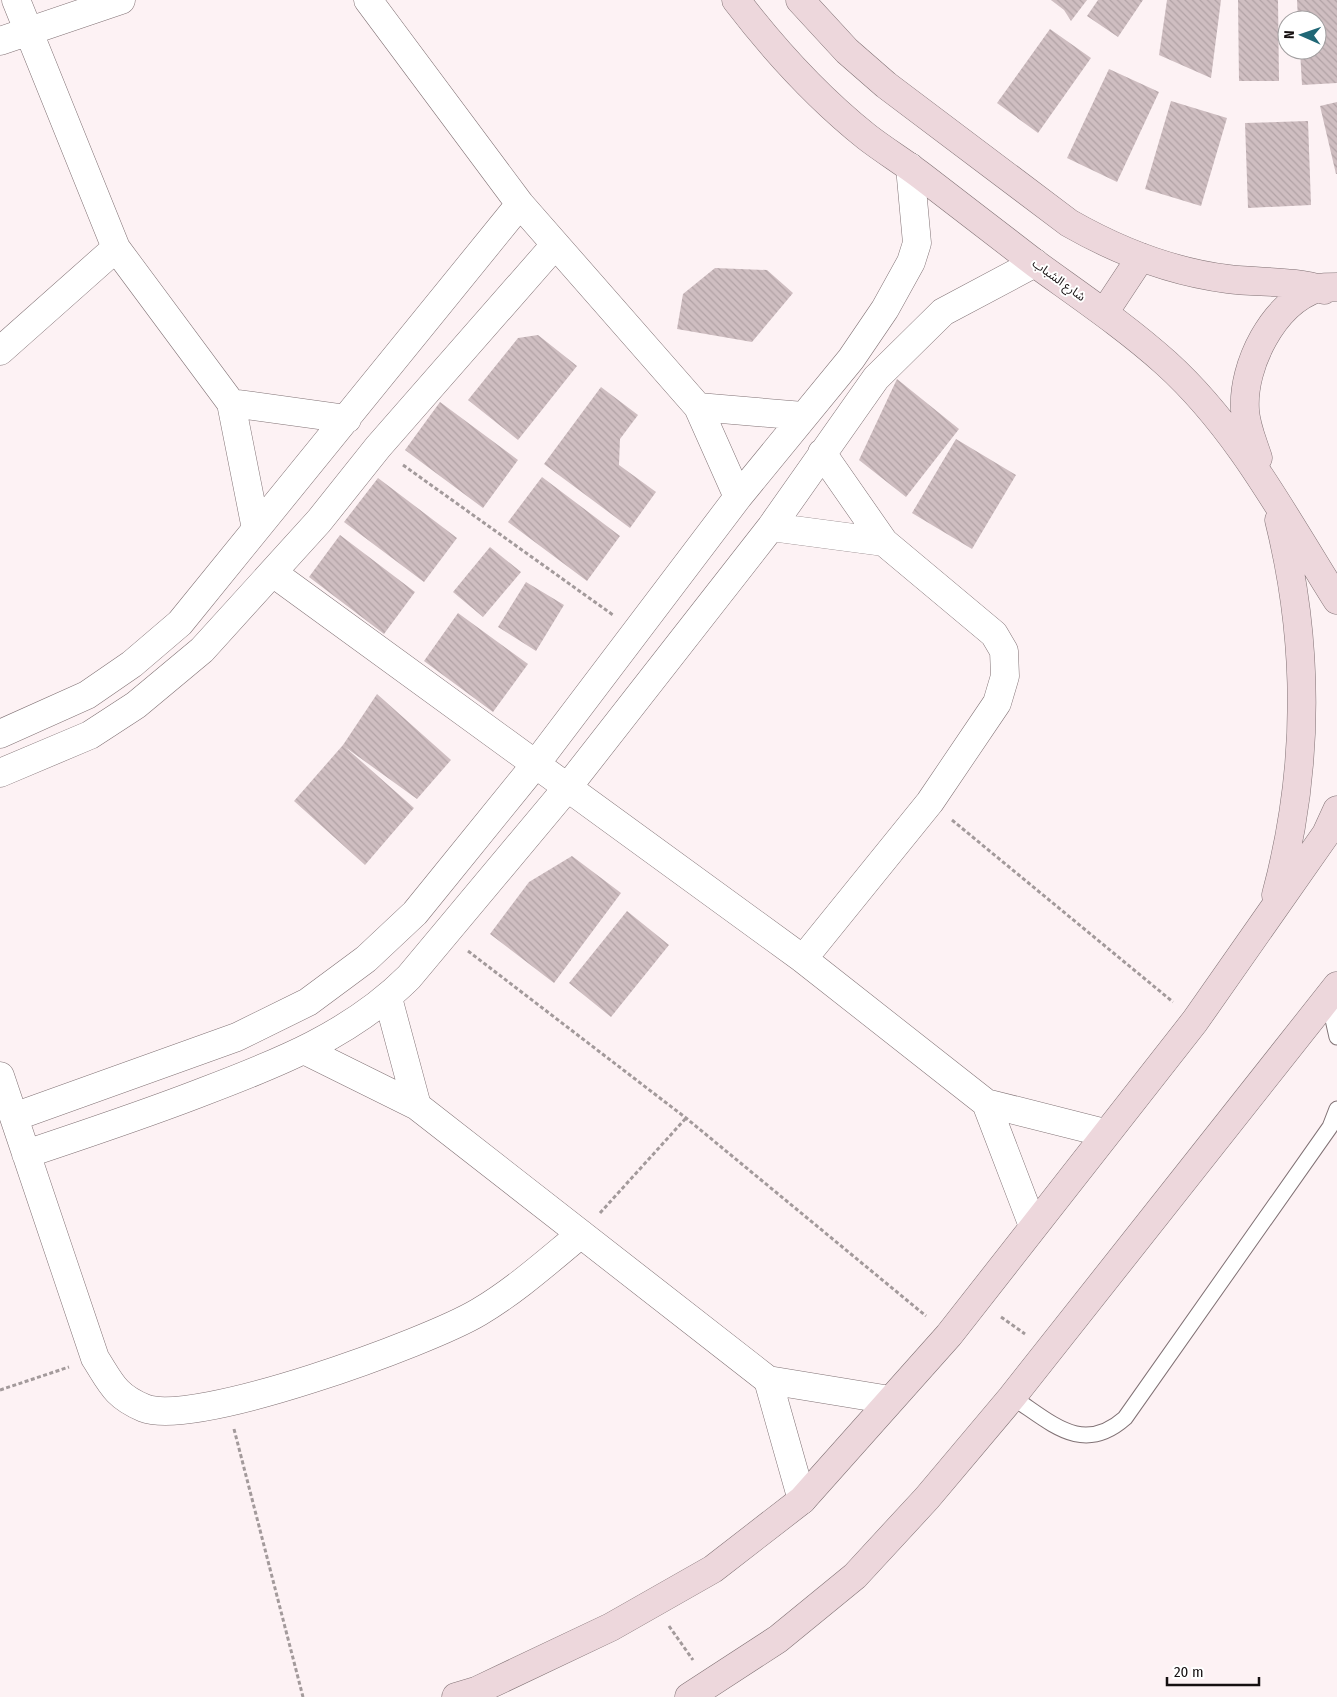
<svg xmlns="http://www.w3.org/2000/svg" width="1337" height="1697" viewBox="0 0 1337 1697" font-family="'Fira Sans Condensed','Noto Sans Arabic',sans-serif">
	<defs>
		<pattern id="building-back-hatch" width="6" height="6" patternUnits="userSpaceOnUse" patternTransform="scale(1.25)"><rect width="6" height="6" fill="#cfbec1"/><path d="M-1 5l2 2M0 0l6 6M5-1l2 2" fill="none" stroke="#b1a2a5"/></pattern>
	</defs>
	<rect width="100%" height="100%" fill="#fdf2f4"/>
	<path fill="url(#building-back-hatch)" d="M1051 0H1087L1071 21 1064 10Z
		M1098 0H1143L1118 37 1087 16Z
		M1167 0H1221L1211 78 1159 55Z
		M1238 0H1278L1279 81H1239Z
		M1297 0H1337V83L1302 85 1300 50H1317V20H1298Z
		M1050 29 1091 58 1038 133 997 103Z
		M1109 69 1159 92 1117 182 1067 158Z
		M1171 101 1227 118 1201 206 1145 189Z
		M1337 102V174H1336L1320 106Z
		M1308 121 1311 205 1248 208 1245 123Z
		M715 268 767 270 793 293 752 342 677 329 683 294Z
		M538 335 577 366 518 440 468 400 518 338Z
		M897 379 959 429 906 497 859 460Z
		M601 387 638 415 620 439 619 465 656 492 630 528 544 464Z
		M440 402 518 460 483 508 405 450Z
		M956 439 1016 475 972 549 912 513Z
		M542 477 620 536 587 581 508 522Z
		M378 478 457 538 424 582 344 522Z
		M340 535 415 592 384 634 309 577Z
		M490 547 521 572 483 617 453 592Z
		M526 582 564 605 536 651 498 627Z
		M458 613 528 664 493 712 424 661Z
		M377 694 451 760 417 799 345 747 414 808 365 865 294 801 343 745Z
		M572 856 621 893 554 983 490 934 529 882Z
		M627 911 669 945 611 1017 569 983Z"/>
	<g fill="none" stroke-linecap="round" stroke-linejoin="round">
		<defs>
			<path id="lane" d="M1328 997 1337 1037
				M1012 1397C1051 1422 1082 1456 1125 1418L1330 1127 1337 1109"/>
			<path id="street" d="M16 0 116 248 231 403 256 529
				M368 0 520 204 698 407 738 497
				M0 41 121 0
				M0 351 116 248
				M231 403 347 419
				M698 407 803 416
				M771 527 884 542
				M273 573 803 959 986 1103 1105 1133
				M0 734 87 695 132 664 180 623 520 204
				M0 773 90 735 136 705 202 650 319 521 378 447 555 245
				M803 959 930 802 997 703 1005 676 1004 651 994 634 884 542 822 453
				M388 998 417 1106
				M304 1050 417 1106 768 1380 890 1400
				M0 1076 95 1358C111 1383 115 1396 144 1408 195 1428 429 1342 479 1312 516 1290 548 1261 581 1234
				M986 1103 1033 1226
				M14 1117 237 1037 308 1002 366 959 415 913 535 765 738 497 851 359 885 309 911 262 917 243 910 167
				M26 1154C86 1134 146 1114 205 1091 279 1063 352 1034 409 977L567 788 771 527 876 378 943 312 1035 263
				M768 1380 802 1500"/>
			<path id="secondary" d="M736 0C775 51 817 97 867 137 885 151 905 163 923 177 961 206 998 235 1036 264 1080 296 1126 327 1166 363 1239 429 1285 518 1337 600
				M800 0 847 51 886 85 1069 223C1118 251 1172 272 1228 279 1260 283 1293 280 1324 290
				M1104 313 1141 257
				M1258 458C1253 442 1246 427 1245 410 1242 366 1273 303 1318 288 1323 287 1331 287 1337 287
				M1276 895C1309 772 1310 645 1279 520
				M456 1697 476 1691 611 1627 713 1569 802 1500 949 1335 1195 1021 1326 834 1337 810
				M689 1697 778 1639 855 1576 927 1498 1012 1397 1337 986"/>
		</defs>
		<use href="#lane" stroke="#817275" stroke-width="17"/>
		<use href="#street" stroke="#817275" stroke-width="29"/>
		<use href="#secondary" stroke="#817275" stroke-width="29"/>
		<path stroke="#a39a9b" stroke-width="3" stroke-dasharray="4 2.5" stroke-linecap="butt" d="M403 465 613 615
			M952 820 1173 1002
			M468 951 686 1118 926 1316
			M600 1213 686 1118
			M1001 1317 1025 1334
			M0 1390 69 1367
			M234 1429 303 1697
			M669 1626 693 1660"/>
		<use href="#lane" stroke="#fff" stroke-width="15"/>
		<use href="#street" stroke="#fff" stroke-width="28"/>
		<use href="#secondary" stroke="#edd7dc" stroke-width="28"/>
	</g>
	<g text-anchor="middle" stroke-width="4" stroke-linejoin="round" paint-order="stroke">
		<g font-size="12" fill="#161011" stroke="#fff">
			<text transform="translate(1059 280) rotate(36)" y="4">شارع الشباب</text>
		</g>
	</g>
	<g transform="translate(1302 35) rotate(272)"><circle r="24" fill="#ffffff" stroke="#a29fa0"/>
	<path d="M0-4L9 19L0 12L-9 19Z" fill="#206776"/>
	<text y="-8" font-size="14" font-weight="bold" text-anchor="middle" fill="#161011">N</text>
	</g>
	<path d="M1167 1677v8h92v-8" fill="none" stroke="#161011" stroke-width="2.5"/>
	<text x="1174" y="1677" font-size="15" fill="#161011" stroke="#ffffff" stroke-width="4" paint-order="stroke">20 m</text>
</svg>
